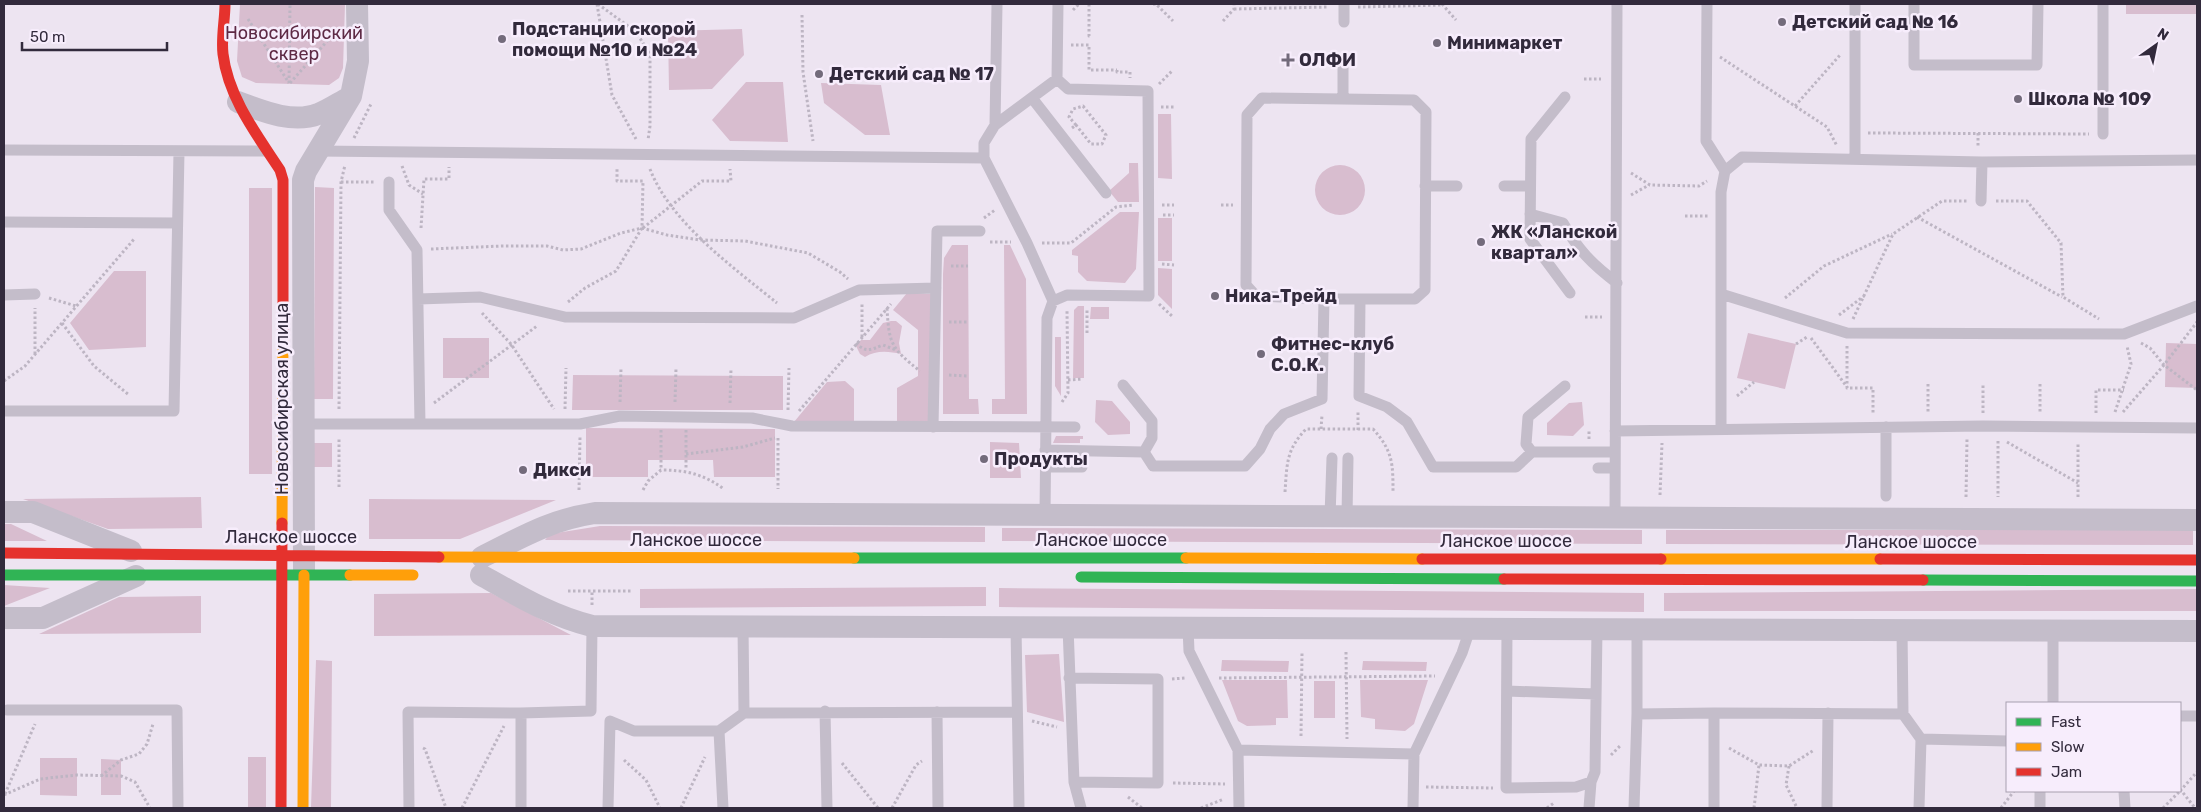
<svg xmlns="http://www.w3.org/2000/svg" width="2201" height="812" viewBox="0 0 2201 812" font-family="Rubik,sans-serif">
	<rect width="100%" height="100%" fill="#ede4f1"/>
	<path fill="#d8bdcf" d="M240 4H345L343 68 339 78 329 85 256 83 242 77 237 61Z
		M2126 4H2197V14H2126Z
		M742 29 744 55 712 89 669 90 668 31Z
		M746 82H783L788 142 730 141 712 120Z
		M821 83 881 85 890 135H865L824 103Z
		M1158 114H1171L1172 179 1158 178Z
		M1129 163H1138L1139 202H1118L1109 191 1129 173Z
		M1315 190a25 25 0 1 1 50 0a25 25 0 1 1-50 0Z
		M315 187 334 188 333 399H314Z
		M249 188H272V474H249Z
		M1120 212H1139L1136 269 1125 283 1087 281 1078 272V256L1072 255V250Z
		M1158 218H1172V261H1158Z
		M952 245H968L969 399H978L979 414H943V274L944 258Z
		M1004 245H1010L1026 279 1027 414H992V399H1005Z
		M1158 268 1172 269V309L1158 295Z
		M114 271H146V347L89 350 70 323Z
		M907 293 932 294 930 422 897 421V388L918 376V330L893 310Z
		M1078 306H1084V378H1073L1074 310Z
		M1091 307H1109V319H1090Z
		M891 321H896L902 326 899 343 901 354C888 351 876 350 865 357L860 354 856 346 861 340H870L883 323Z
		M1748 333 1796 344 1785 389 1737 378Z
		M1055 337H1061V396L1055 386Z
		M443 338H489V378H443Z
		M2166 343 2197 344V388L2165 387Z
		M573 375 783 376V410H572Z
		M845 381 854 389V421L794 422 827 382Z
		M1096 400 1112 401 1130 422V434L1108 435 1095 422Z
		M1582 402 1584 425 1573 436 1547 435V423L1569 403Z
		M586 428 775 429V477H714L713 460H648V477H586Z
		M1056 436H1083V439H1080V443H1053Z
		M990 442 1019 443 1021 478H990Z
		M313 443H332V467H313Z
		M201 497 202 528 108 529 23 499Z
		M369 499 556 500 460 539H369Z
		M4 524H11L47 541H4Z
		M600 526 985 527V542L545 540 550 534Z
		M1002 528 1642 530V544L1002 541Z
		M1666 530H2193V545L1666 544Z
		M4 585 50 588 4 606Z
		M986 587V606L640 608V589Z
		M999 588 1644 593V612L999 607Z
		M2197 589V611H1664V593Z
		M491 593 571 635 374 636V594Z
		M201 596V633L39 634 119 597Z
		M1059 654 1064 722 1027 712 1025 655Z
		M316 660 332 661 331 808H311Z
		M1222 660 1289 661 1288 672 1221 671Z
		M1363 661 1427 662 1426 671 1362 670Z
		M1222 680H1287L1288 718H1276V725L1247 726 1238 721Z
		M1360 680H1428L1414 724 1405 731 1375 729V719L1361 717Z
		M1314 681H1335V718H1314Z
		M248 757H266V808H248Z
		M40 758H77V796L40 795Z
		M101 759 121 760V795H101Z"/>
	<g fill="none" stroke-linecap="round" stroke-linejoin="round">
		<path stroke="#bdb5c3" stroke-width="3" stroke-dasharray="2.5 2.5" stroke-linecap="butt" d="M597 4 612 95 636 139
			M598 4 636 32 650 54V126L648 140
			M1089 4V36H1091
			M1153 4H1156L1173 21
			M1442 4 1456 20
			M1358 7 1442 5
			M1234 9 1329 7
			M1073 10 1079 4
			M802 15 803 72 813 141
			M248 19 289 83
			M1223 21 1234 9V4
			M1071 45H1089V70H1117
			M1720 57 1827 127 1837 146
			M1117 70V72H1130V78
			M1584 79H1601
			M289 83 290 4
			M290 83 337 30
			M1159 84 1173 70
			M1795 106 1840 55
			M1161 107H1174
			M1072 128 1076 125 1069 117 1073 109 1083 106 1106 135 1102 144H1091L1076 125
			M1868 133 2089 134
			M1978 133V148
			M354 138 371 104
			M402 166 409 185 423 194
			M650 169C670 222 734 268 777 303
			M1631 173 1650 185 1699 186 1707 181
			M341 182H375
			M1631 195 1649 185
			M1996 201H2027L2061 243 2063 297 2099 319
			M1162 205H1174
			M1221 205H1233
			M1163 215H1174
			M1685 216H1708
			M1917 217 2062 297
			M984 218 995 210
			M421 228 424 179H449V167
			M643 228 702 181H731L730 169
			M990 242H1011
			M1042 243H1071L1116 207 1133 205
			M431 249 502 246H547L563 250 581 249 621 233 642 228 667 235 700 240 745 241 808 253 840 272 848 279
			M1162 264 1174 265
			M951 266H968
			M49 298 76 306
			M1785 298 1824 266 1892 234
			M568 302 585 288 616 271 642 228 643 181H617V169
			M1159 304 1173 317
			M887 308C889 344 891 348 920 371
			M482 313 511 344 554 409
			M1839 315 1864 296
			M1585 317H1602
			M1853 319 1893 234 1942 201H1968
			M949 322H968
			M62 323 94 366 129 395
			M1087 333V309
			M862 337V303
			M1811 338 1847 387
			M856 343C866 353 870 350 883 345L896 350
			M2141 343 2150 348 2164 365 2197 390
			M1796 344 1807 337
			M1847 346V388H1873V414
			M35 354V308
			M949 375 968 376
			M1068 380 1083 379
			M4 381 25 366 135 238
			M1928 384V414
			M2040 384V413
			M1737 396 1754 382
			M620 402 621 368
			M675 402 676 368
			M1062 402 1068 393 1067 311
			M434 403 537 326
			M730 403 731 368
			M339 409 341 182 345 165
			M565 409 566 368
			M788 410 789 368
			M799 411 891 304
			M2115 412 2131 364 2127 346
			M2123 412 2164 365 2197 322
			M1983 413V384
			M2096 413V390H2124
			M1321 429 1322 415
			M661 430V470
			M686 430V470
			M1358 430V412
			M778 438V489
			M1589 439V430
			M1998 441V497
			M2007 442 2078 483
			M686 454 743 447 775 438
			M339 487V437
			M579 490 580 437
			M643 490 648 481 661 470C686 470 703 474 724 489
			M1285 492C1287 464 1286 450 1306 429H1373C1393 451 1393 464 1393 493
			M1660 495 1662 443
			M1966 497 1967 439
			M2078 497V442
			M568 591H633
			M592 605V591
			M1346 652 1347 739
			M1219 678 1435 676
			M1172 679 1185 678
			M1032 721 1057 727
			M1301 736 1302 652
			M423 748 425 749 446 808
			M1729 748 1759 765 1789 766 1814 750
			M1611 755 1621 745
			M624 760 646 780 660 808
			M842 763 878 808
			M1789 766 1786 785 1797 808
			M101 776 121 760 139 754 147 744 153 724
			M1173 783 1225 784
			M1426 787 1493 788
			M2180 789 2195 808
			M2180 791 2197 772
			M5 794 35 724
			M4 795 40 779 77 775 121 776 135 782 150 808
			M1128 797 1142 808
			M462 808 504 726
			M681 808 705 757
			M892 808 916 765 922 761
			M1201 808 1224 799
			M1547 808 1554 803
			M1754 808 1759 765
			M2001 808 2014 791
			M2163 808 2180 791"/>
		<path stroke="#c4bdca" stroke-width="11" d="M997 4 995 125 984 143V158L1027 243 1053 301
			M1707 4 1706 141 1725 171
			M1914 4V65H2037L2038 4
			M1344 22V4
			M1565 97 1531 139 1530 239 1570 293
			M1032 98 1106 193
			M1343 99V68
			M995 125 1057 79
			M2103 134V4
			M4 150 267 151
			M317 151 984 158
			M1855 159V4
			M389 182V210L417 250 420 424
			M1425 186H1457
			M1504 186H1530
			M1981 201 1982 162
			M1530 214 1563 223C1578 250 1592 264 1617 283
			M4 222 177 223
			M1721 294 1847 333 2124 334 2197 306
			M4 295 35 294
			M418 299 480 297 565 317 794 318 859 290 936 288
			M1324 299H1360
			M1123 385 1152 421V438L1144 452
			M4 411H174L179 152
			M304 424H580L620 416 752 418 792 426 1075 427
			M933 427 937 231H980
			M1721 429V192L1725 171 1742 157 1982 162 2197 160
			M1615 431 1983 426 2197 428
			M1045 450 1144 452 1153 466H1245L1260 449 1270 429 1284 414 1322 399 1324 299 1256 296 1246 285 1247 115 1262 98 1414 100 1426 112 1425 290 1415 299H1360L1359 396 1387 407 1407 422 1433 467H1516L1532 452H1615
			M1532 452 1526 444 1528 417 1565 386
			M1045 467H1082
			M1598 468H1615
			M1886 496V427
			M1045 515 1047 318 1053 301 1067 295 1149 296 1148 91 1068 89 1057 79 1058 4
			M1330 517 1332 458
			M1347 517 1348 458
			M1615 518 1617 4
			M743 626 744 713 1016 712
			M1016 627 1019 808
			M1068 627 1074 782 1081 808
			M1188 628 1189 651 1238 750 1239 808
			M1507 629 1506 788 1576 787 1591 782
			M1637 629V714L1714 713
			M1069 678 1158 679V783L1074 782
			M1507 691 1596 694
			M2053 703V631
			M7 710H177L178 808
			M825 711 827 808
			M937 712 938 808
			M1903 714 1921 739 2007 741
			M2180 716H2197
			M719 731 723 808
			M1238 750 1414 754
			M2040 791V808
			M2124 791 2125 808
			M409 808 408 712 521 713 591 711 592 626
			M521 808V713
			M608 808 610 721 634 731H719L744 713
			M1413 808 1414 754 1462 653 1470 629
			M1589 808 1591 782 1595 772 1597 629
			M1634 808 1637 714
			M1714 808V713L1903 714 1902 630
			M1827 808 1828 713
			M1919 808 1921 739"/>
		<path stroke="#c4bdca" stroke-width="22" d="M238 102C262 111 293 124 318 114 329 110 340 102 350 97
			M4 512H33L131 551
			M482 557C522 537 550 520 595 513L2197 520
			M304 571 303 180 306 171 351 96 358 61 357 4
			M481 575C517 595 551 616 592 626L2197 631
			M4 618H43L136 576"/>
		<path stroke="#30b455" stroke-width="11" d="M854 558H1186
			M4 575H350
			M1081 577 1504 579
			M1923 580 2197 581"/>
		<path stroke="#ff9f0a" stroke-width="11" d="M282 523 283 333
			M439 557 854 558
			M1186 558 1422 559
			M1661 559H1880
			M350 575H413
			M303 808 304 575"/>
		<path stroke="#e5322d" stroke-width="11" d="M225 4C225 20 221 37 223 54 228 97 257 135 280 170L283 180V333
			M4 553 439 557
			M1422 559H1661
			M1880 559 2197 560
			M1504 579 1923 580
			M281 808 282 523"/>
	</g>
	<g fill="#736b7b" stroke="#f7edfc" stroke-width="2">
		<circle cx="1782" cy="22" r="5"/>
		<circle cx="502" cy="39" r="5"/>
		<circle cx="1437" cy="43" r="5"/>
		<path d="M1285.5 52.5h5v5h5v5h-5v5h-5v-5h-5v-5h5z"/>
		<circle cx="819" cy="74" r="5"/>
		<circle cx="2018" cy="99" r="5"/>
		<circle cx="1481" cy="242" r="5"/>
		<circle cx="1215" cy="296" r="5"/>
		<circle cx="1261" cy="354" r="5"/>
		<circle cx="984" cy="459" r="5"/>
		<circle cx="523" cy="470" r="5"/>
	</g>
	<g text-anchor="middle" stroke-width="5" stroke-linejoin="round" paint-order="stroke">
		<g font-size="18" font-weight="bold" fill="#322a3c" stroke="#f7edfc" text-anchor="start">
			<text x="1792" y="28">Детский сад № 16</text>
			<text x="512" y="35">Подстанции скорой<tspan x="512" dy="21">помощи №10 и №24</tspan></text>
			<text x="1447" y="49">Минимаркет</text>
			<text x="1299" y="66">ОЛФИ</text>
			<text x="829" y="80">Детский сад № 17</text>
			<text x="2028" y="105">Школа № 109</text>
			<text x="1491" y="238">ЖК «Ланской<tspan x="1491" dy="21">квартал»</tspan></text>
			<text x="1225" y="302">Ника-Трейд</text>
			<text x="1271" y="350">Фитнес-клуб<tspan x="1271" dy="21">С.О.К.</tspan></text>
			<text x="994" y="465">Продукты</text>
			<text x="533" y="476">Дикси</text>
		</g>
		<g font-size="18" fill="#5e2a45" stroke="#f7edfc">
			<text x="294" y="39">Новосибирский<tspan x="294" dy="21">сквер</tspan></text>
		</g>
		<g font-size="18" fill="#322a3c" stroke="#f7edfc">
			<text transform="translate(282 399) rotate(-90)" y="6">Новосибирская улица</text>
			<text x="291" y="543">Ланское шоссе</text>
			<text x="696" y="546">Ланское шоссе</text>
			<text x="1101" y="546">Ланское шоссе</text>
			<text x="1506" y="547">Ланское шоссе</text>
			<text x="1911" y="548">Ланское шоссе</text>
		</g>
	</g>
	<rect width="2201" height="812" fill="none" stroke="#322a3c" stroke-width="10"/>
	<rect x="2006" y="702" width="175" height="90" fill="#f7edfc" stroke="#a89faf"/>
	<rect x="2016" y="718" width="25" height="8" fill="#30b455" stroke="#a89faf"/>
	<text x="2051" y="727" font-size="15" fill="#322a3c">Fast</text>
	<rect x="2016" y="743" width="25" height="8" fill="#ff9f0a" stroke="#a89faf"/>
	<text x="2051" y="752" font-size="15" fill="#322a3c">Slow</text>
	<rect x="2016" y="768" width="25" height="8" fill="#e5322d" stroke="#a89faf"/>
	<text x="2051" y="777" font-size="15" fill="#322a3c">Jam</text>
	<g transform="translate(2156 45) rotate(33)" stroke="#f7edfc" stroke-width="4" paint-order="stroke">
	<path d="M0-4L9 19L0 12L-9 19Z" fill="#322a3c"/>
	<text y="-8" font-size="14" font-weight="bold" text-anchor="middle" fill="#322a3c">N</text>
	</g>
	<path d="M22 42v8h145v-8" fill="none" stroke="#322a3c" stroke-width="2.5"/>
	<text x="30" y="42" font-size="15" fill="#322a3c" stroke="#f7edfc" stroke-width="4" paint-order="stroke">50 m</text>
</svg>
